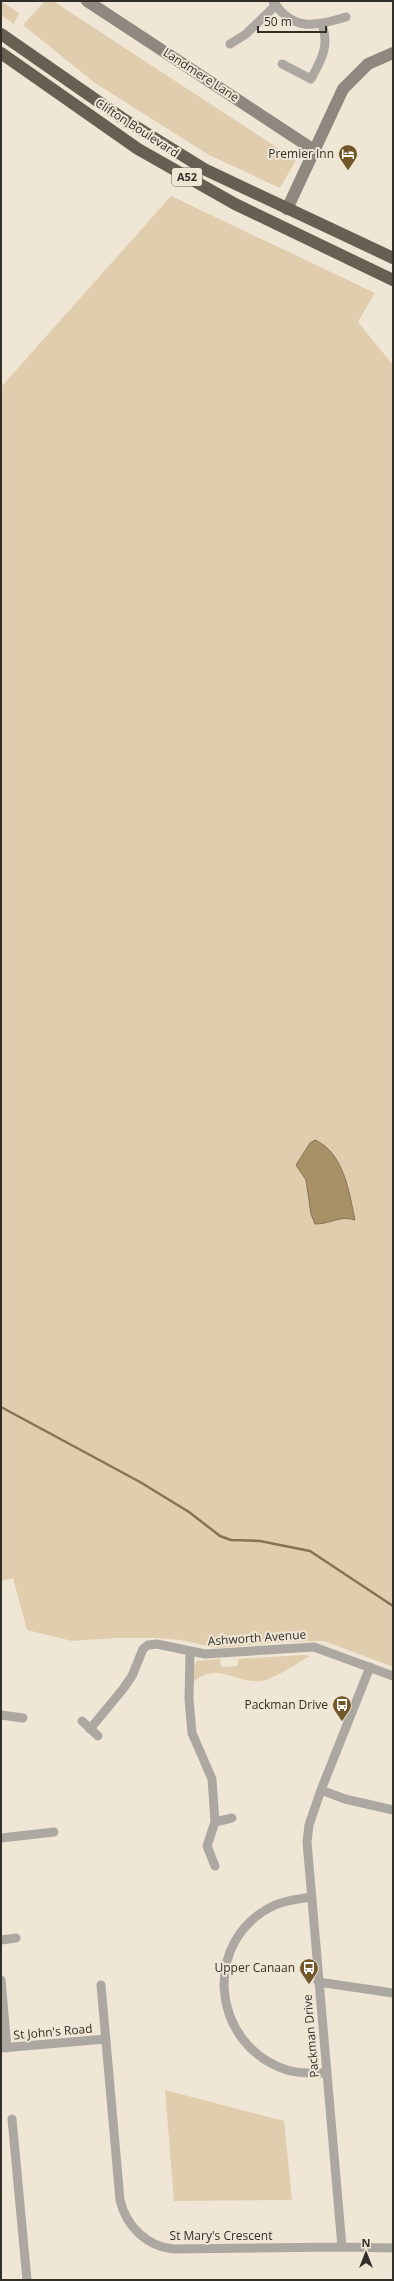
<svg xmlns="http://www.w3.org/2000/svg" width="394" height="2281" viewBox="0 0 394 2281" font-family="'Open Sans',sans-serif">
	<rect width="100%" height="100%" fill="#f0e6d6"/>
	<path fill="#e0cdae" d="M1 1 19 13 14 24 1 15Z
		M45 1H53L296 160 280 188 209 155 95 83 23 25Z
		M171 196 375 293 358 322 393 365V1667L324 1641 283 1642 217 1648 180 1640 158 1638H114L72 1641 27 1630 13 1578 1 1581V387Z
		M303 1655 310 1656C297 1663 275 1679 261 1681 235 1684 218 1661 193 1682V1666L197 1661 220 1659 221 1667 238 1666V1659Z
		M165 2090 284 2121 292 2200 174 2201Z"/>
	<path fill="#a99167" stroke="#857354" d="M315 1140C344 1153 349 1192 355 1220 339 1215 332 1224 315 1224L311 1214 306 1180 296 1165 310 1143Z"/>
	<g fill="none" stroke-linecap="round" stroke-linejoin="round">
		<path stroke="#857354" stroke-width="2.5" d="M1 1407 140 1482 189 1512 220 1536 231 1540 260 1541 310 1551 393 1606"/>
		<path stroke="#aca8a1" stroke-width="9" d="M273 1C293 32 315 26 346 17
			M230 44 246 34 276 5
			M282 64 311 79C321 60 330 46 322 24
			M190 1651 189 1699 192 1733 212 1779 215 1822 207 1846 215 1866
			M1 1715 23 1718
			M82 1721 98 1736
			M90 1729 123 1689 132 1676 143 1649 148 1645 157 1644 205 1654 314 1647 393 1676
			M321 1790 345 1799 393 1810
			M215 1822 232 1818
			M1 1838 54 1832
			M311 1897C299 1899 287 1900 275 1905 201 1939 210 2045 287 2070 300 2074 313 2073 326 2073
			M1 1940 16 1938
			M1 1980 7 2048
			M318 1982 393 1993
			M101 1985 120 2200C126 2226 147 2247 174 2249L342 2247 393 2248
			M1 2048 106 2039
			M12 2119 27 2280
			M342 2247 307 1842 309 1825 321 1790 370 1667"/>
		<path stroke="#8e887f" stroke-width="12" d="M87 1 314 150
			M287 209 343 89 368 64 393 53"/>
		<path stroke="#675f51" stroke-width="12" d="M1 34 122 118 206 170 393 258
			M1 53 138 149 235 204 393 280"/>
	</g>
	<defs>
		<symbol id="hotel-pin" viewBox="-11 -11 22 30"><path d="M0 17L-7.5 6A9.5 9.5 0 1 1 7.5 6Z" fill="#725829" stroke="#f0e6d6"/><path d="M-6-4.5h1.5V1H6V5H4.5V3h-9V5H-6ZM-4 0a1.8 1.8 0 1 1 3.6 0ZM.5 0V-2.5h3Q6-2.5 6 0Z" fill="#fff"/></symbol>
		<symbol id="bus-pin" viewBox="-11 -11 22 30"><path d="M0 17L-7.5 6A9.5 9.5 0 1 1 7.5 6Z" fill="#725829" stroke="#f0e6d6"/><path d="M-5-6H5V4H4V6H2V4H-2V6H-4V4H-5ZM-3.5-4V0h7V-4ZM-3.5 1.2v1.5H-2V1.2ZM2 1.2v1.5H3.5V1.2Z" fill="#fff"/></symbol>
	</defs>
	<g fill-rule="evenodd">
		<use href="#hotel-pin" x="337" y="143" width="22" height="30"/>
		<use href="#bus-pin" x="331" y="1694" width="22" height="30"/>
		<use href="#bus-pin" x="298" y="1957" width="22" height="30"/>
	</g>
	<g text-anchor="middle" stroke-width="4" stroke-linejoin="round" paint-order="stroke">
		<rect fill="#f0e6d6" stroke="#6b655c" stroke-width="1" x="172" y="168" width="30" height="18" rx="3"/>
		<g font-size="11" font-weight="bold" fill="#322e28">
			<text x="187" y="181">A52</text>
		</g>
		<g font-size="12" fill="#322e28" stroke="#f0e6d6">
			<text transform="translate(201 75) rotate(33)" y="4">Landmere Lane</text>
			<text transform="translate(137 128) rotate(33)" y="4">Clifton Boulevard</text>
			<text transform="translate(257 1638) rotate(-4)" y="4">Ashworth Avenue</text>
			<text transform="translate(53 2032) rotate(-5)" y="4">St John's Road</text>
			<text transform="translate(311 2036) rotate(-95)" y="4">Packman Drive</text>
			<text x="221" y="2240">St Mary's Crescent</text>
		</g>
		<g font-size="12" fill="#322e28" stroke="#f0e6d6" text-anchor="end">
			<text x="334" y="158">Premier Inn</text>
			<text x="328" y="1709">Packman Drive</text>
			<text x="295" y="1972">Upper Canaan</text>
		</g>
	</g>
	<rect width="394" height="2281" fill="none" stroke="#322e28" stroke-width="4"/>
	<g transform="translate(366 2253)" stroke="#f0e6d6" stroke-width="3" paint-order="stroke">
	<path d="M0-3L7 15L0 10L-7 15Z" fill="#322e28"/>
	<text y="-6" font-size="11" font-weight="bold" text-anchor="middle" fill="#322e28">N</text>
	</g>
	<path d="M258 26v6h68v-6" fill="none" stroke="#322e28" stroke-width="2"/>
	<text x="264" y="26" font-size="12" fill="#322e28" stroke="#f0e6d6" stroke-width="3" paint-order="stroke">50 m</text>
</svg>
